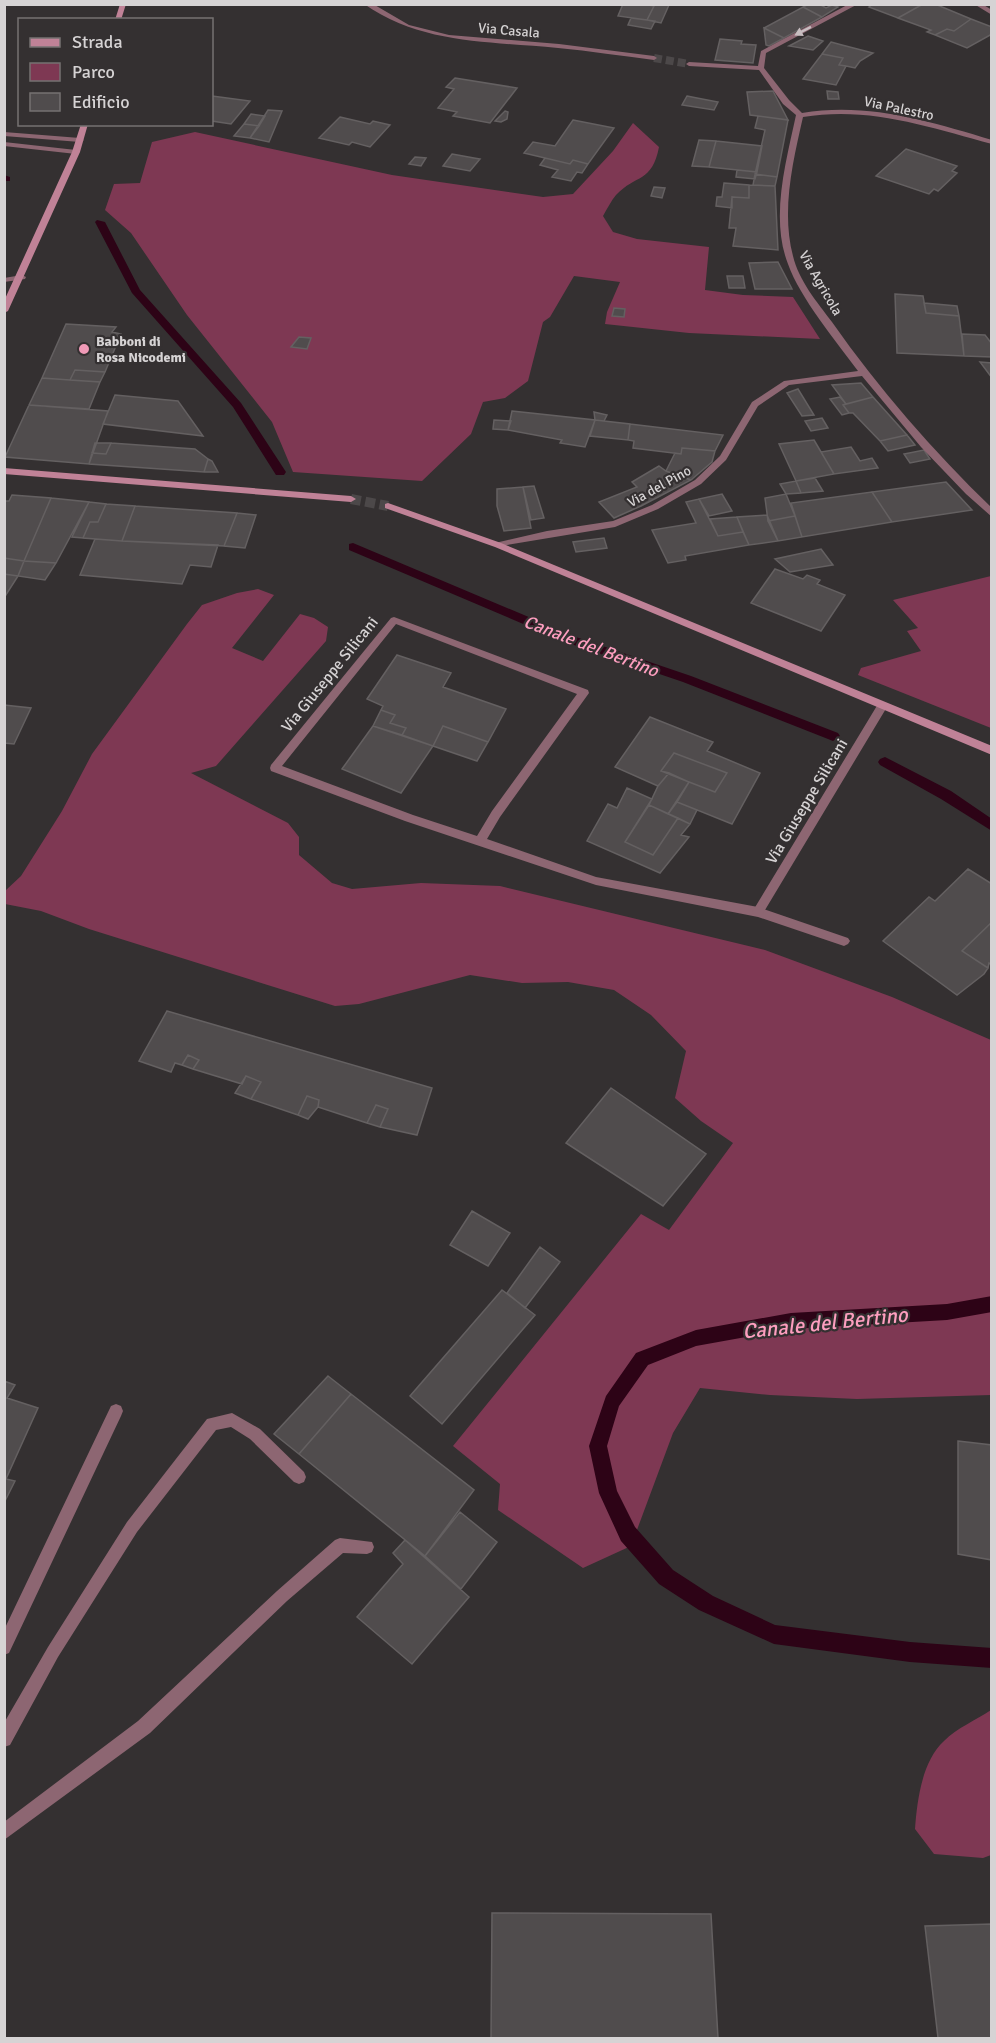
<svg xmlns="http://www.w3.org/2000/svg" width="996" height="2043" viewBox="0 0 996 2043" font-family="Signika,sans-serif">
	<rect width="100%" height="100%" fill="#343031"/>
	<path fill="#7e3853" d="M633 123 659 147C652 183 636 174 616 195 611 201 607 209 603 216L613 232 637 239 709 247 705 290 743 295 793 297 820 339 689 333 605 324 607 312 620 282 574 276 550 317 543 322 528 381 505 398 483 402 471 434 422 481 293 472 272 422 187 315 131 233 105 210 114 184 140 183 152 142 195 132 392 175 543 197 573 194 613 151Z
		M991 576V728L858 675 861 668 921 651 907 631 918 628 893 600Z
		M258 589 274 595 232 648 263 661 300 614 314 618 328 627 326 641 216 766 191 773 288 823 299 837V855L332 883 352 889 421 883 500 886 765 950 892 997 991 1040V1395L857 1399 770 1395 700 1388 673 1433 631 1546 583 1568 498 1510 500 1484 453 1446 641 1214 669 1230 733 1143 701 1121 675 1098 686 1051 651 1015 614 990 568 982 522 983 470 975 359 1004 335 1006 89 929 41 911 5 904V891L21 876 62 811 92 754 187 624 202 605 237 593Z
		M991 1710V1855L983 1858 934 1854 915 1829C917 1801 922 1761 944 1741 957 1728 976 1720 991 1710Z"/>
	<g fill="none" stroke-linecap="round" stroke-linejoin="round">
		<path fill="#2d0316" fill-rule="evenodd" d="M4 175 10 177V181H4Z
			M97 220 105 222 140 290 241 403 286 472 284 475H276L233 407 132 293 95 222Z
			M353 543 576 637 691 676 838 733 840 736 833 741 828 739 683 682 568 643 349 550V544Z
			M885 757 951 791 992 819V831L941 799 880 765 878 762 880 759Z
			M992 1296V1312L947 1320 791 1329 696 1346 648 1365 619 1406 607 1446 617 1491 635 1527 673 1570 713 1596 775 1625 910 1642 992 1648V1668L910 1662 774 1644 699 1610 659 1584 621 1541 599 1493 589 1446 606 1396 636 1353 696 1330 791 1313 947 1304Z"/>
	</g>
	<path fill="#504c4d" stroke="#646061" stroke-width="1.5" d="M623 4H642L654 6 647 20 618 16Z
		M655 4 669 5 661 23 647 20Z
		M809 4H819L826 8 832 5 838 7 822 17 803 7Z
		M873 4H923L898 18 869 7Z
		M923 4H935L971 19 954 31 947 29 935 35 927 32 931 30 898 18Z
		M803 7 822 17 784 38 764 28Z
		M631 18 655 21 651 29 628 25Z
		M971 19 992 27V34L967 48 935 35 947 29 954 31Z
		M764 28 784 38 769 46 766 45Z
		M808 36 823 41 813 50 789 46Z
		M720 39 742 41 741 44 756 45 753 63 715 60Z
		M831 42 842 45 873 53 860 61 855 68 846 66 839 65 843 58 822 54Z
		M822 54 843 58 839 65 846 66 836 85 803 79Z
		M455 78 517 88 490 123 453 116 457 112 438 108 454 89 446 87Z
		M773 91 788 120 750 115 747 92Z
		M827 91 838 92 839 99H828Z
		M212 96 250 101 231 124 212 121Z
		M687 96 697 98 718 102 714 110 682 105Z
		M268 110 282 111 269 142 250 138Z
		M505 111 508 112 507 119 501 122 495 121Z
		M251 114 265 116 259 126 244 124Z
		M758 116 788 120 777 177 755 174 765 130 755 128Z
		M340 117 370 124 373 121 390 125 370 147 352 142 349 145 319 138Z
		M573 120 614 128 588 164 573 160 570 164 524 153 533 142 555 146Z
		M244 124 259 126 250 138 234 136Z
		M699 140 716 141 709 167 692 166Z
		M716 141 762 146 757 172 709 167Z
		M906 149 957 166 952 171 957 173 938 191 934 189 929 194 876 176Z
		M452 154 474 158 480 159 470 171 443 166Z
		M415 157 426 158 421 166 409 164Z
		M545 158 570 164 573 160 588 164 582 173 577 172 571 181 552 177 558 170 540 165Z
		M737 170 757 172 755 179 736 177Z
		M755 174 777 177 775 186 753 185Z
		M724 183 749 185V198L732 197V208L716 206 717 197H722Z
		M749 185 775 186 778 250 733 246 736 228H729L732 197 749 198Z
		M654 187 665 188 662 198 651 196Z
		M778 262 792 289H755L749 263Z
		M727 276H743L745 288H729Z
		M895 294 923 296 926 313 959 316 964 356 897 353Z
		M924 303 957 306 959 316 926 313Z
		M614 308 625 309 624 317 612 316Z
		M66 324 116 327 112 332 121 334 105 372 75 370 70 380 42 378Z
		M962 334 985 335 992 344V357L964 356Z
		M299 337 311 338 307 349 291 347Z
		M980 362 992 363V378Z
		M75 370 105 372 100 382 70 380Z
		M42 378 70 380 100 382 89 409 29 405Z
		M861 383 873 397 846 404 832 385Z
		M798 389 814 415 802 416 787 393Z
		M115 395 178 401 203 436 103 424Z
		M840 397 846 404 843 405 849 413 842 415 830 399Z
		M873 397 907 435 880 441 853 413H849L843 405Z
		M29 405 108 411 89 464 5 457Z
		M512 411 595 420 585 447 560 443 562 440 508 430Z
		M594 412 607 415 604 421 595 420Z
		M822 418 828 428 811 431 805 421Z
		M494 420 511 421 508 430 493 429Z
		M595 420 630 424 628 440 590 436Z
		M630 424 638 425 723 435 715 451 682 448 681 454 633 448 634 441 628 440Z
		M907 435 915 445 888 451 880 441Z
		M814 440 834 474 796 481 779 444Z
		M95 443H111L106 454 92 453Z
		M111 443 195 449 208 459 204 472 89 464 92 453 106 454Z
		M851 447 860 461 872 458 878 468 834 474 821 452Z
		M682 448 715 451 712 462 691 480 666 471 675 453 681 454Z
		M924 450 930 459 910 463 904 454Z
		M208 459 212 461 218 472H204Z
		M659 466 666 471 691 480 641 506 614 518 599 502 637 487 632 482Z
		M815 478 823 491 801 493 796 481Z
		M796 481 801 493 786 494 780 484Z
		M946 482 972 510 892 522 872 492Z
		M534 486 544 518 531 520 523 487Z
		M523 487 531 528 504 531 497 506V489Z
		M872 492 892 522 802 537 791 503Z
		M722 494 732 511 709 516 699 499Z
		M786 494 795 516 768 521 765 498Z
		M12 495 51 498 24 561 4 558V501H9Z
		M51 498 89 502 56 563 24 561Z
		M699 499 718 536 743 532 749 545 685 556 686 560 668 563 652 530 696 523 686 502Z
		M89 502 106 504 98 522H90L83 538 72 537Z
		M106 504 135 506 122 541 83 538 90 522H98Z
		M135 506 179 509 237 513 224 546 122 541Z
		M237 513 256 515 245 548 224 546Z
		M767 515 778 541 749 545 737 517Z
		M795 516 802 537 778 541 768 521Z
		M737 517 743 532 718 536 710 519Z
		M604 538 607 548 576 552 573 542Z
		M95 539 122 541 218 545 211 567 190 565 182 584 80 575Z
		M821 549 833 565 790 572 775 559Z
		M4 558 24 561 18 576 4 574Z
		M24 561 56 563 45 580 18 576Z
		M775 569 803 579 807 575 820 580 817 584 845 595 821 631 751 603Z
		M4 574 18 576 4 598Z
		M397 655 451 673 443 687 506 709 488 742 443 726 433 746 402 735 406 728 390 723 395 715 381 710 383 706 367 699Z
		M4 705 31 708 14 744 4 743Z
		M381 710 395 715 390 723 406 728 402 735 373 726Z
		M650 717 713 742 707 751 760 773 732 824 677 802 689 782 715 792 727 773 674 753 661 771 669 773 658 786 615 767Z
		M373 726 433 746 401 793 342 769Z
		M443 726 488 742 477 761 433 746Z
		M674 753 727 773 715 792 689 782 661 771Z
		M669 773 689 782 668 814 649 805 658 786Z
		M627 788 652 799 625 842 653 855 678 818 690 824 681 835 689 837 660 873 587 841 608 804 617 808Z
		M677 802 697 810 690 824 668 814Z
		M649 805 678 818 653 855 625 842Z
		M968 869 992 884V922L962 951 988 968 984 974 957 995 883 941 929 897 935 901Z
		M992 922V965L989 963 988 968 962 951Z
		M167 1011 432 1088 417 1135 380 1127 388 1109 376 1105 367 1123 318 1107 319 1100 307 1096 298 1115 251 1099 261 1082 246 1076 242 1084 193 1069 199 1060 188 1055 182 1065 175 1063 171 1072 139 1061Z
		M188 1055 199 1060 193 1069 182 1065Z
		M246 1076 261 1082 251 1099 235 1093Z
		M611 1088 706 1154 663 1206 566 1143Z
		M307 1096 319 1100 318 1107 308 1119 298 1115Z
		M376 1105 388 1109 380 1127 367 1123Z
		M472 1211 510 1233 488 1266 450 1245Z
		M540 1247 560 1262 525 1308 507 1293Z
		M502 1290 535 1315 442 1424 410 1396Z
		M328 1376 351 1394 299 1454 274 1434Z
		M4 1381 15 1385 7 1398 38 1408 6 1479 15 1481 4 1503Z
		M351 1394 474 1490 425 1556 299 1454Z
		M958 1441 992 1445V1560L958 1554Z
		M460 1512 497 1542 461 1589 425 1556Z
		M405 1540 469 1597 412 1664 357 1617 403 1564 393 1553Z
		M492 1913 711 1914 718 2038H491Z
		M992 1924V2038H938L925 1926Z"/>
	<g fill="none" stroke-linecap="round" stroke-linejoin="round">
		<path stroke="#4c4849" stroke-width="8" stroke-dasharray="8 4" stroke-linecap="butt" d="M654 58 689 64"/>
		<path stroke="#4c4849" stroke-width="10" stroke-dasharray="10 4.5" stroke-linecap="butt" d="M351 499 388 506"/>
		<path fill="#8d6672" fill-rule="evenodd" d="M974 4H982L992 10V15Z
			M4 132 80 138 84 140 80 142 4 136Z
			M4 142 76 150 80 152 76 154 4 146Z
			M22 275 26 277 25 279 4 282V278Z
			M394 617 588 690 589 693 500 817 487 839 596 877 758 907 848 938 850 941 848 944 844 946 758 917 596 885 405 821 271 771 270 768 271 765 391 618ZM396 624 577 694 492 811 477 836 413 815 282 766Z
			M116 1404 121 1406 123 1411 121 1416 9 1653 4 1655V1630L111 1406Z
			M232 1413 260 1429 304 1472 306 1477 304 1482 299 1484 294 1482 250 1439 231 1427 216 1430 137 1532 58 1657 10 1745 4 1747V1723L48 1647 127 1522 207 1419Z
			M340 1538 372 1542 374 1547 372 1552 367 1554 343 1553 287 1601 150 1733 4 1840V1822L138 1721 277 1591 335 1540Z"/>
		<path fill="#8d6672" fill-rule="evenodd" d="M364 4H373L409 25 449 35 559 44 654 56 657 58 654 60C622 56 590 51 558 48 490 41 423 45 364 4Z
			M849 4H858L766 53 764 68 789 100 802 113C867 102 929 121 992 140V144C929 127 869 106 803 117 793 161 781 211 793 256 799 281 817 302 832 322 879 389 933 451 992 508V517L966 494 921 447 862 376 789 385 758 406 726 460 701 484 658 509 615 527 495 547V543L547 531 613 521 652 505 695 480 720 456 752 402 784 381 858 371C836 341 800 298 788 264 770 218 786 162 796 115L783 104 759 70 689 66 686 64 689 62 758 66 761 51Z
			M882 703 887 707 762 915H754L752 912 754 909 878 704Z"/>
		<path fill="#c08297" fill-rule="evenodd" d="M120 4H126L121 20H115Z
			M81 124H88L80 152 8 311 4 313V301L72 152Z
			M4 468 351 496 356 499 351 502 4 474Z
			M388 503 501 543 992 746V755L495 547 385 508V504Z"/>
	</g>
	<defs><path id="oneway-solid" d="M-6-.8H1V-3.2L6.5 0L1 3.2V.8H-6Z" transform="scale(1.5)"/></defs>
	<use fill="#c7bdc0" href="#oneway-solid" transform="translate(803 31) rotate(153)"/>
	<circle fill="#f09ab7" stroke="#343031" stroke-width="2" cx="84" cy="349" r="6"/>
	<g text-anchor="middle" stroke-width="4.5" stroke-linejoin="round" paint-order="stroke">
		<g font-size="14" fill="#d6d3d4" stroke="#343031">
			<text transform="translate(509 30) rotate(5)" y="5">Via Casala</text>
			<text transform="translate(899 108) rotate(12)" y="5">Via Palestro</text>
			<text transform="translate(821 283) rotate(60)" y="5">Via Agricola</text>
			<text transform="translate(659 486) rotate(-29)" y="5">Via del Pino</text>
		</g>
		<g font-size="14" font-weight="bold" fill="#d6d3d4" stroke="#343031" text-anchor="start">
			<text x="96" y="346">Babboni di<tspan x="96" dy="16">Rosa Nicodemi</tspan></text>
		</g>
		<g font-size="16" fill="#d6d3d4" stroke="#343031">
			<text transform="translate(329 674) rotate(-51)" y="6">Via Giuseppe Silicani</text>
			<text transform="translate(806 801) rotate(-59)" y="6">Via Giuseppe Silicani</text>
		</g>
		<g font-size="18" font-style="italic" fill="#fd9ebf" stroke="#343031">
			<text transform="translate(591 646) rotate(21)" y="6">Canale del Bertino</text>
		</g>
		<g font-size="21" font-style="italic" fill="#fd9ebf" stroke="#343031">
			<text transform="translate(825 1323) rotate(-6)" y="7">Canale del Bertino</text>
		</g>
	</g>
	<rect width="996" height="2043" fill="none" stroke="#d6d3d4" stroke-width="12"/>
	<rect x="18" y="18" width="195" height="108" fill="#343031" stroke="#757172" stroke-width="1.5"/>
	<rect x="30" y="38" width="30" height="9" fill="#c08297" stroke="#757172" stroke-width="1.5"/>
	<text x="72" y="48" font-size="18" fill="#d6d3d4">Strada</text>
	<rect x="30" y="63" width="30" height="18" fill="#7e3853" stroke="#757172" stroke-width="1.5"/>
	<text x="72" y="78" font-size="18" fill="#d6d3d4">Parco</text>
	<rect x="30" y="93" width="30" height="18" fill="#504c4d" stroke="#757172" stroke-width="1.5"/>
	<text x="72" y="108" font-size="18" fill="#d6d3d4">Edificio</text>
</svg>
